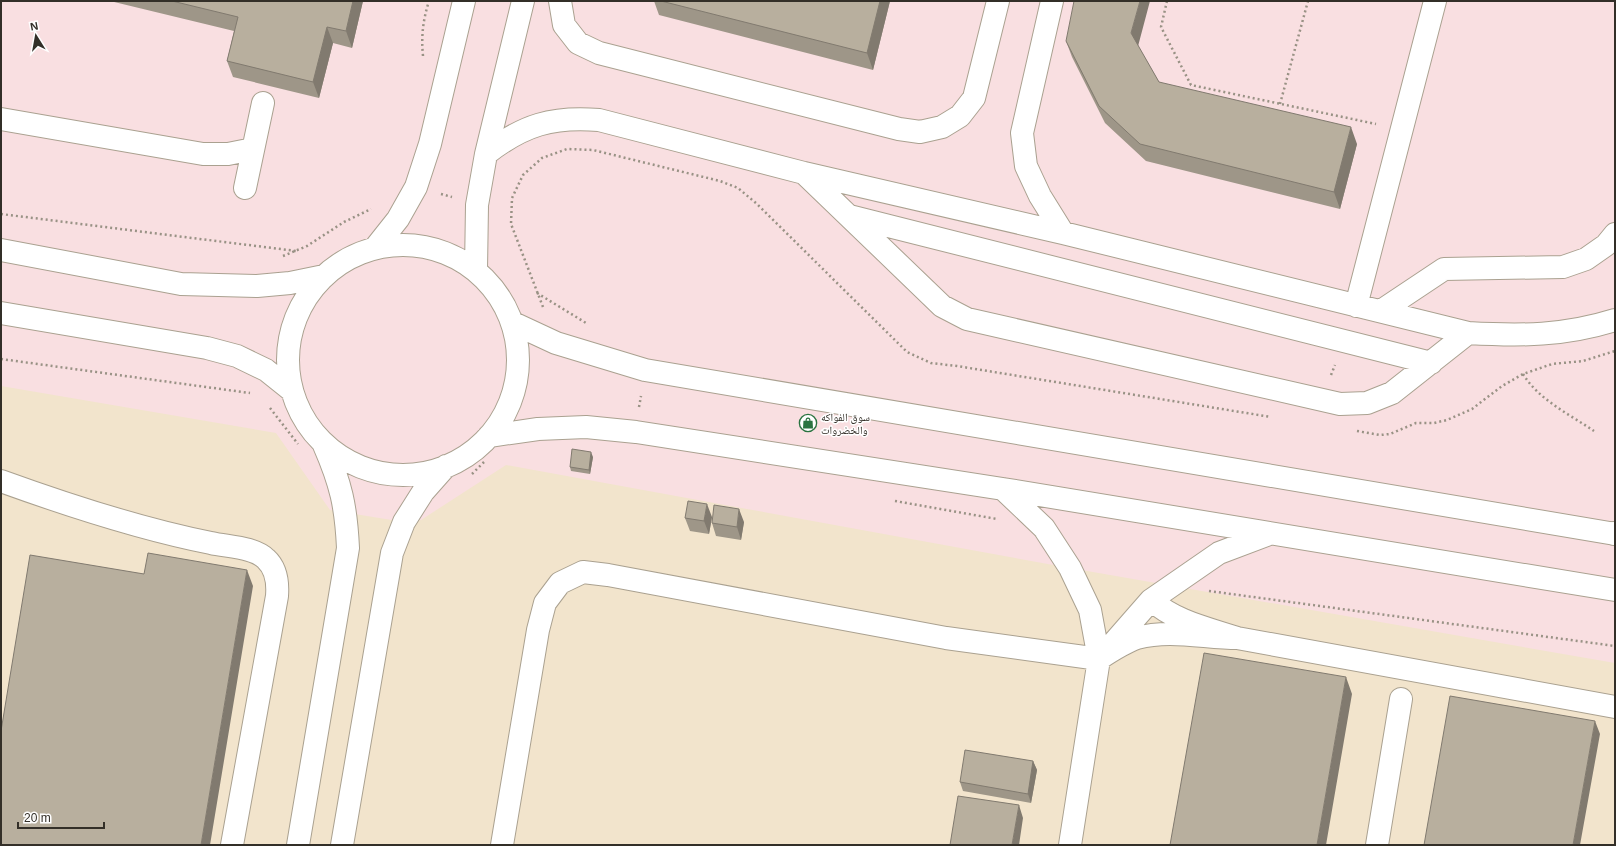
<svg xmlns="http://www.w3.org/2000/svg" width="1616" height="846" viewBox="0 0 1616 846" font-family="Arial,'Noto Naskh Arabic',sans-serif">
	<rect width="100%" height="100%" fill="#f9efdd"/>
	<path fill="#f9dfe1" d="M1 1H1615V845H1Z"/>
	<path fill="#f2e4cc" d="M1 386 276 433 330 510 404 522 421 520 506 465 1070 568 1615 663V845H1Z"/>
	<g fill="none" stroke-linecap="round" stroke-linejoin="round">
		<defs>
			<path id="minor" d="M560 1 564 25 578 43 599 53 899 129 920 132 942 127 960 116 974 98 998 1
				M1052 1 1022 133 1026 166 1040 196 1063 233
				M1 119 203 154H228L253 149
				M486 154C523 125 553 116 599 120L804 173 1063 233 1468 333C1521 336 1564 336 1615 320
				M804 173 942 306 967 319 1340 404 1367 403 1392 393 1468 333
				M245 188 263 103
				M849 216 1431 363
				M288 360a115 115 0 1 1 230 0a115 115 0 1 1-230 0Z
				M375 248 398 219 416 187 430 144 464 1
				M1 250 181 284 257 286 290 283 324 276
				M476 270 477 205 486 154 523 1
				M1356 306 1435 1
				M1381 311 1444 269 1563 267 1586 259 1606 245 1615 234
				M1 313 207 348 237 356 266 370 291 390
				M513 323 556 343 645 370 1615 534
				M489 436 538 429 586 427 636 432 1003 489 1615 590
				M1 481C70 506 140 529 211 543 228 547 254 547 266 559 277 569 278 583 277 596L232 845
				M1003 489 1044 528 1070 568 1090 610 1099 659 1070 845
				M1151 600C1176 622 1207 628 1237 638L1615 707
				M1109 648 1151 600 1219 553 1269 534
				M298 845 348 548C346 506 341 484 324 445
				M342 845 392 553 404 522 423 492 446 466
				M502 845 538 630 545 603 560 583 583 572 608 575 946 638 1099 659C1111 651 1123 643 1137 638 1169 629 1205 638 1237 638
				M1377 845 1401 699"/>
			<path id="highway" d="M1614 533 1615 534"/>
		</defs>
		<use href="#minor" stroke="#aaa190" stroke-width="24"/>
		<use href="#highway" stroke="#aaa190" stroke-width="24"/>
		<path stroke="#999285" stroke-width="2.5" stroke-dasharray="2 3" stroke-linecap="butt" d="M1167 1 1161 27 1191 85 1376 124
			M423 56C421 36 423 20 429 1
			M1280 104 1308 1
			M441 194 452 197
			M1 214 296 251
			M283 256 307 246 344 222 371 209
			M537 293 586 323
			M543 307 511 224 512 198 523 175 542 158 567 149 593 150 720 181 738 188 757 204 907 352 931 363 957 366 1271 417
			M1 359 250 393
			M1523 374C1539 400 1569 414 1594 431
			M1331 375 1335 365
			M639 407 641 396
			M270 408 298 444
			M1357 431 1380 435 1390 434 1416 423H1434L1447 420 1472 409 1502 386 1523 374 1552 364 1583 361 1615 351
			M472 474 484 462
			M895 501 997 519
			M1209 591 1615 646"/>
		<use href="#minor" stroke="#fff" stroke-width="22"/>
		<use href="#highway" stroke="#fff" stroke-width="22"/>
	</g>
	<path fill="#9e9688" d="M110 1H363L352 48 333 43 319 98 233 77 227 61 234 31Z
		M654 1H890L873 70 659 15Z
		M1066 41 1138 46 1159 82 1357 144 1340 209 1146 161 1105 123 1072 57Z
		M593 457 590 474 571 471 570 467Z
		M712 517 709 534 690 531 685 518Z
		M744 522 741 540 716 536 712 523Z
		M1033 761 1037 770 1031 803 963 791 960 782Z"/>
	<path fill="#817a6f" d="M353 1H363L352 48 346 31Z
		M880 1H890L873 70 867 53Z
		M1140 1H1150L1137 50 1131 33Z
		M327 27 333 43 319 98 313 82Z
		M1351 127 1357 144 1340 209 1334 192Z
		M591 452 593 457 590 474 589 470Z
		M707 504 712 517 709 534 704 521Z
		M739 509 744 522 741 540 737 527Z
		M247 570 253 586 210 845H201Z
		M1346 677 1352 694 1326 845H1317Z
		M1595 721 1600 734 1580 845H1573Z
		M1033 761 1037 770 1031 803 1028 794Z
		M1019 805 1023 818 1019 845H1012Z"/>
	<path fill="#b8af9e" stroke="#817a6f" d="M172 1H353L346 31 327 27 313 82 227 61 238 17Z
		M661 1H880L867 53Z
		M1074 1H1140L1131 33 1159 82 1351 127 1334 192 1140 144 1099 106 1066 41Z
		M572 449 591 452 589 470 570 467Z
		M688 501 707 504 704 521 685 518Z
		M714 505 739 509 737 527 712 523Z
		M148 553 247 570 201 845H1V731L30 555 144 574Z
		M1204 653 1346 677 1317 845H1170Z
		M1450 696 1595 721 1573 845H1424Z
		M965 750 1033 761 1028 794 960 782Z
		M958 796 1019 805 1012 845H950Z"/>
	<defs>
		<symbol id="shop-ring" viewBox="-11 -11 22 22"><circle r="9.5" fill="#fff" stroke="#2a7340" stroke-width="1.5"/><path d="M-5-2.5h2.3a2.7 3.5 0 0 1 5.4 0H5L5.5 6h-11ZM-1.5-2.5h3a1.5 2.3 0 0 0-3 0Z" fill="#2a7340"/></symbol>
	</defs>
	<g fill-rule="evenodd">
		<use href="#shop-ring" x="798" y="413" width="20" height="20"/>
	</g>
	<g text-anchor="middle" stroke-width="3" stroke-linejoin="round" paint-order="stroke">
		<g font-size="11" fill="#332f28" stroke="#fff" text-anchor="start">
			<text x="821" y="421">سوق الفواكه<tspan x="821" dy="13">والخضروات</tspan></text>
		</g>
	</g>
	<rect width="1616" height="846" fill="none" stroke="#332f28" stroke-width="4"/>
	<g transform="translate(36 36) rotate(349)" stroke="#ffffff" stroke-width="3" paint-order="stroke">
	<path d="M0-3L7 15L0 10L-7 15Z" fill="#332f28"/>
	<text y="-6" font-size="11" font-weight="bold" text-anchor="middle" fill="#332f28">N</text>
	</g>
	<path d="M18 822v6h86v-6" fill="none" stroke="#332f28" stroke-width="2"/>
	<text x="24" y="822" font-size="12" fill="#332f28" stroke="#ffffff" stroke-width="3" paint-order="stroke">20 m</text>
</svg>
